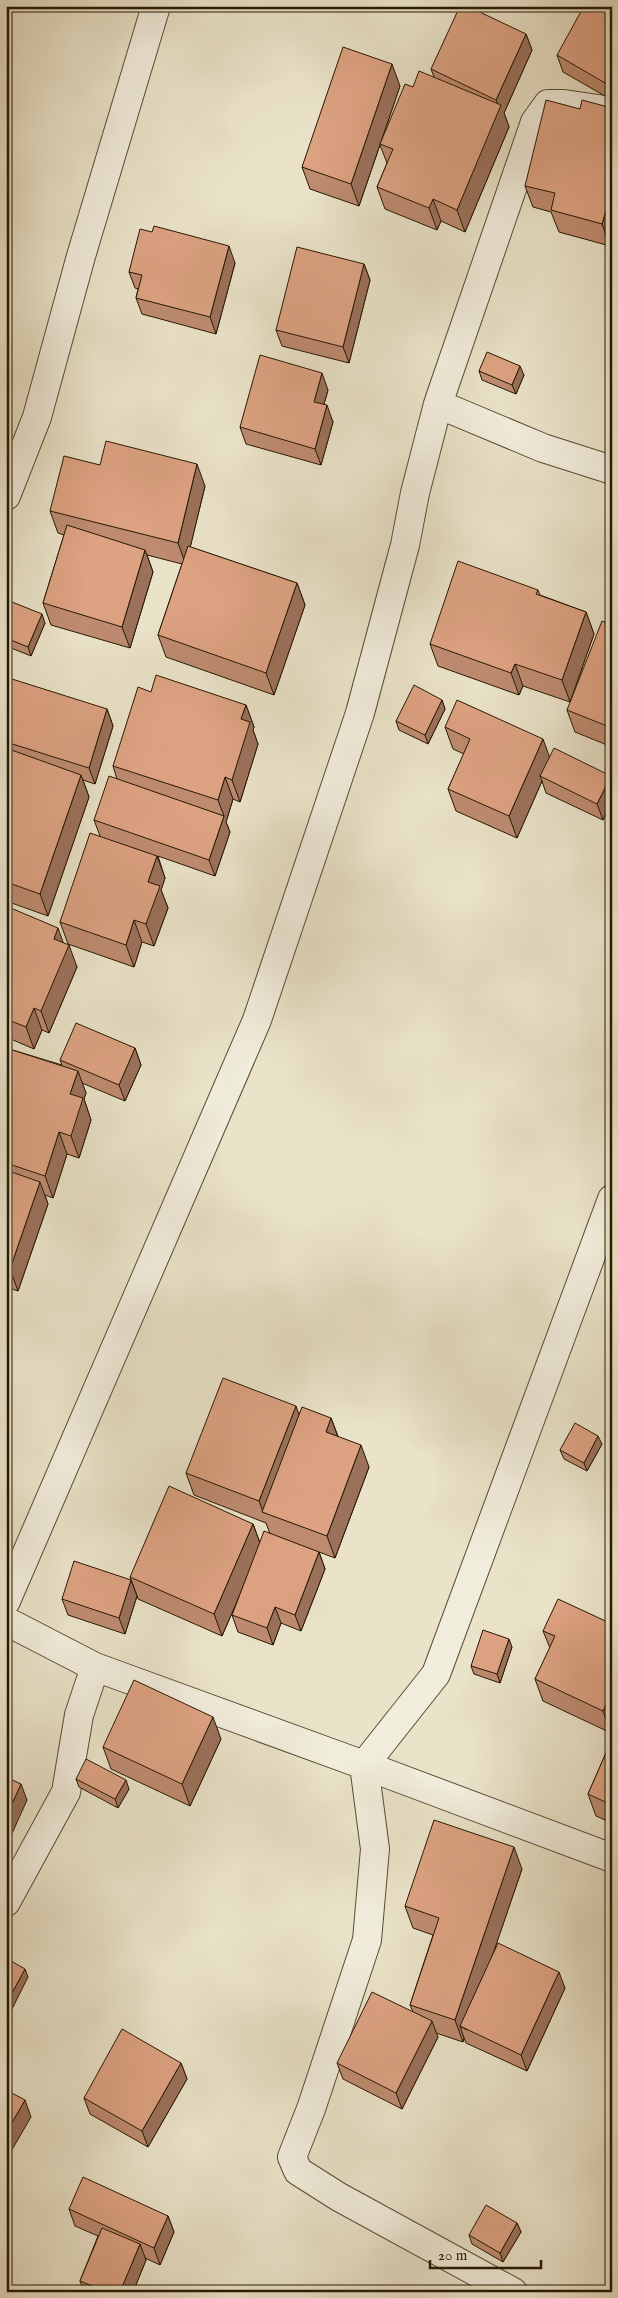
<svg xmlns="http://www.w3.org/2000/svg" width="618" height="2298" viewBox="0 0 618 2298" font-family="'IM FELL English',serif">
	<rect width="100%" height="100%" fill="#eae3c9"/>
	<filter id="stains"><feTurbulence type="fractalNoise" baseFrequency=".004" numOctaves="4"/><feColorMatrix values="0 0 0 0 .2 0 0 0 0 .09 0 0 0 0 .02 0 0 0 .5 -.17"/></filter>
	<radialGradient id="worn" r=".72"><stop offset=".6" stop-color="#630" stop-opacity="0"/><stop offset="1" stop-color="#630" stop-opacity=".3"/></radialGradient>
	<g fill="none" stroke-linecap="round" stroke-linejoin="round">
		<defs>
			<path id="minor" d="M602 6 612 12
				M438 404 543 448 612 470
				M6 496 37 417 81 256 156 6
				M6 1601 257 1020 360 713 405 545 415 493 438 404 535 122 548 104H564L612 111
				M6 1621 95 1667 364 1765 612 1858
				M6 1902 66 1792 79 1715 95 1667
				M513 2292 339 2197 298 2171 292 2157 311 2109 367 1940 375 1849 364 1765 436 1674 612 1199"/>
		</defs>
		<use href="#minor" stroke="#584b34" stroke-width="30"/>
		<use href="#minor" stroke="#f1eddc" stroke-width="28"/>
	</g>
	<path fill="#be8b70" stroke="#271802" d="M612 14V100L563 72 557 55Z
		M526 34 532 50 504 113 509 127 465 232 441 221 437 230 385 209 377 187 387 163 380 145 359 206 310 189 302 167 400 86 383 136 413 87 434 77 431 69Z
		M612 108V239L610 246 559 232 551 212 533 207 525 186 580 109Z
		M235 263 216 334 142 314 136 298 138 289 135 288 129 272Z
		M364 264 370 280 349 363 282 346 276 330Z
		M479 371 524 375 516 394 482 380Z
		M328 390 324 404 333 422 321 465 246 444 240 427Z
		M100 465 205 486 190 547 297 583 305 605 274 695 166 657 158 635 182 564 147 555 153 572 130 648 51 625 43 603 64 535 58 533 50 511Z
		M538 590 540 595 586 612 594 634 570 702 523 686 519 695 438 666 430 644Z
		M6 615 45 623 31 656 6 646Z
		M612 625V747L575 732 567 710Z
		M151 692 246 705 254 727 253 730 258 744 240 802 233 799 226 822 230 832 215 876 158 856 165 878 161 890 168 908 154 946 142 942 134 967 68 944 60 922 100 836 94 820 117 779 113 766Z
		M6 698 107 709 113 726 95 784 83 780 89 797 48 916 6 901Z
		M442 700 445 709 428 744 399 730 396 721Z
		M445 727 549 757 611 776 612 778V803L603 820 546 793 542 781 517 838 456 811 448 789 464 754 453 749Z
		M6 906 64 943 77 967 49 1033 42 1030 34 1049 6 1037Z
		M6 1048 62 1065 60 1060 135 1048 141 1065 125 1101 82 1083 86 1093 84 1099 91 1120 79 1158 67 1154 53 1198 45 1195 48 1204 18 1291 6 1287Z
		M299 1415 331 1418 338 1436 369 1467 335 1558 319 1552 325 1569 301 1631 281 1623 273 1645 238 1632 232 1615 242 1590 222 1636 138 1599 130 1577 253 1524 260 1543 270 1534 266 1523 194 1495 186 1473Z
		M602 1444 587 1471 564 1459 560 1450Z
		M131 1580 137 1596 125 1634 68 1615 62 1599Z
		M612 1624V1731L611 1733 543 1701 535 1679 550 1648 543 1631Z
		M512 1647 500 1683 474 1674 471 1666Z
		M221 1739 190 1806 111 1769 103 1747Z
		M612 1739V1823L596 1816 588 1794Z
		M76 1779 129 1789 118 1808 79 1787Z
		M522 1869 492 1956 565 1988 527 2071 466 2043 464 2038 463 2042 436 2033 438 2037 402 2109 343 2079 337 2063 413 2012 410 2005 433 1935 413 1928 405 1906Z
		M181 2063 187 2079 148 2147 90 2114 84 2098Z
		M69 2209 168 2216 174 2232 160 2265 145 2258 146 2260 133 2292H84L80 2281 98 2236 75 2226Z
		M517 2223 521 2232 503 2262 472 2244 469 2235Z"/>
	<path fill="#9b715b" stroke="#271802" d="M526 34 532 50 504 113 509 127 465 232 457 210 499 108 496 100Z
		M392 64 400 86 359 206 351 184Z
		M433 199 441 221 437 230 429 208Z
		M606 211 612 228V239L610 246 602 224Z
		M229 246 235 263 216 334 210 317Z
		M364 264 370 280 349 363 343 347Z
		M520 366 524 375 516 394 512 385Z
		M322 373 328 390 320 418 314 402Z
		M327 405 333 422 321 465 315 449Z
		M197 464 205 486 186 565 178 543Z
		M145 550 153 572 130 648 122 627Z
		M297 583 305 605 274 695 266 673Z
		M586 612 594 634 570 702 562 680Z
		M42 614 45 623 31 656 28 647Z
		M515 664 523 686 519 695 511 673Z
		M442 700 445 709 428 744 425 735Z
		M246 705 254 727 253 730 258 744 240 802 232 780 241 719Z
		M107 709 113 726 95 784 89 768Z
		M543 739 551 761 540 776 542 781 517 838 509 816Z
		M81 775 89 797 48 916 40 894Z
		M611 776 612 778V803L603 820 597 804Z
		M225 777 233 799 226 822 230 832 215 876 209 860 224 816 218 800Z
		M157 856 165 878 161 890 168 908 154 946 146 924 148 882Z
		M134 920 142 942 134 967 126 945Z
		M58 928 66 950 69 945 77 967 49 1033 41 1011 54 939Z
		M34 1008 42 1030 34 1049 26 1027Z
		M135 1048 141 1065 125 1101 119 1085Z
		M78 1071 86 1093 84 1099 91 1120 79 1158 71 1136 70 1094Z
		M59 1132 67 1154 53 1198 45 1176Z
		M40 1182 48 1204 18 1291 10 1269Z
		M296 1406 304 1428 263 1512 259 1501Z
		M331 1418 339 1440 326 1432Z
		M598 1436 602 1444 587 1471 584 1463Z
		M361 1445 369 1467 335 1558 327 1536Z
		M253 1524 261 1546 222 1636 214 1614Z
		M319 1552 325 1569 301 1631 295 1615Z
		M131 1580 137 1596 125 1634 119 1618Z
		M275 1607 281 1623 273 1645 267 1628Z
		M509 1639 512 1647 500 1683 497 1674Z
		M612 1692V1731L611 1733 603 1711Z
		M213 1717 221 1739 190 1806 182 1784Z
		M126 1780 129 1789 118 1808 115 1799Z
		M21 1784 27 1800 6 1847V1817Z
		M514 1847 522 1869 467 2030 460 2026 464 2038 463 2042 455 2020Z
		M25 1969 28 1977 9 2015 6 2008V2004Z
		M559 1972 565 1988 527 2071 521 2055Z
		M432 2021 438 2037 402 2109 396 2093Z
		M181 2063 187 2079 148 2147 142 2131Z
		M25 2100 31 2117 6 2160V2133Z
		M168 2216 174 2232 160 2265 154 2248Z
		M517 2223 521 2232 503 2262 500 2253Z
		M140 2244 146 2260 133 2292H120Z"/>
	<path fill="#dda282" stroke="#271802" d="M460 6H467L526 34 496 100 431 69Z
		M584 6H598L612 14V87L557 55Z
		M343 47 392 64 351 184 302 167Z
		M419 71 501 105 457 210 433 199 429 208 377 187 393 149 380 144 405 84 413 87Z
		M546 100 580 109 582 100 612 108V213L606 211 602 224 551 210 555 193 525 186Z
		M154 226 229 246 210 317 136 298 142 275 129 272 140 229 152 232Z
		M297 247 364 264 343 347 276 330Z
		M487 352 520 366 512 385 479 371Z
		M260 355 322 373 314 402 327 405 315 449 240 427Z
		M106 441 197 464 178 543 50 511 64 456 100 465Z
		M67 525 145 550 122 627 43 603Z
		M188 546 297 583 266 673 158 635Z
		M458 561 538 590 536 594 586 612 562 680 515 664 511 673 430 644Z
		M12 602 42 614 28 647 6 638V615Z
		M602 621 612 625V728L567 710Z
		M156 675 246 705 241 719 250 722 232 780 225 777 218 800 113 766 138 687 151 692Z
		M12 679 107 709 89 768 6 742V698Z
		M414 685 442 700 425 735 396 721Z
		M457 700 543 739 509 816 448 789 470 739 445 727Z
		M6 748 81 775 40 894 6 882Z
		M554 748 611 776 597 804 540 776Z
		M109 776 224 816 209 860 94 820Z
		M90 833 157 856 148 882 160 886 146 924 134 920 126 945 60 922Z
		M6 906 58 928 54 939 69 945 41 1011 34 1008 26 1027 6 1019Z
		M76 1023 135 1048 119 1085 60 1060Z
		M6 1048 78 1071 70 1094 83 1098 71 1136 59 1132 45 1176 6 1163Z
		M6 1170 40 1182 10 1269 6 1268Z
		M223 1378 296 1406 259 1501 186 1473Z
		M302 1407 331 1418 326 1432 361 1445 327 1536 262 1512Z
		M575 1423 598 1436 584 1463 560 1450Z
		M169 1486 253 1524 214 1614 130 1577Z
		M264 1531 319 1552 295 1615 275 1607 267 1628 232 1615Z
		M74 1561 131 1580 119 1618 62 1599Z
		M558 1599 612 1624V1692L603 1711 535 1679 555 1636 543 1631Z
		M483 1630 509 1639 497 1674 471 1666Z
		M134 1680 213 1717 182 1784 103 1747Z
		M612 1739V1805L588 1794Z
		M86 1759 126 1780 115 1799 76 1779Z
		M6 1777 21 1784 6 1817Z
		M434 1820 514 1847 455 2020 410 2005 439 1918 405 1906Z
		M498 1943 559 1972 521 2055 460 2026Z
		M6 1958 25 1969 6 2004Z
		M372 1992 432 2021 396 2093 337 2063Z
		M122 2029 181 2063 142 2131 84 2098Z
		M6 2090 25 2100 6 2133Z
		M83 2177 168 2216 154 2248 69 2209Z
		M486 2205 517 2223 500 2253 469 2235Z
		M102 2228 140 2244 120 2292H107L80 2281Z"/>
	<rect width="618" height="2298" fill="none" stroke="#eae3c9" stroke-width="25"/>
	<rect x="8" y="8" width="603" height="2283" fill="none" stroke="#271802" stroke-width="2.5"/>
	<rect x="12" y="12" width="593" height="2273" fill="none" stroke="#271802"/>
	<path d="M430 2260v8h111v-8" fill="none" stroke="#271802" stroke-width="2.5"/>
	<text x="438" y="2260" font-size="15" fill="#271802" stroke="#f1eddc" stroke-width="4" paint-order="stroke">20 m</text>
	<rect width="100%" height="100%" filter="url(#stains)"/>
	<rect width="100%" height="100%" fill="url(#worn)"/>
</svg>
